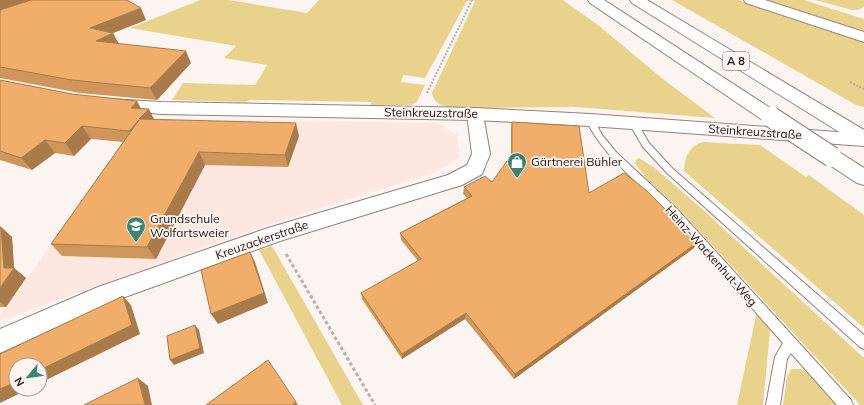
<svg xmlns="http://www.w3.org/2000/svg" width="864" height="405" viewBox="0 0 864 405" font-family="Mulish,sans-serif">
	<rect width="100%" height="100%" fill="#fcf4f1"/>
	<path fill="#fee7e0" d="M159 119 438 123 457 135 460 157 436 172 292 217 146 268 0 321V315L129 138H144Z"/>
	<path fill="#e9d38c" d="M200 0H229L307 13 319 0H563L598 25 663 79 715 118 576 107 451 108C441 106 434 103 432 93L475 1H467L425 78 403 75 401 82 425 85 417 102 411 105H371V102L249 100 247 102 172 100 183 83 255 85 267 65 224 58 236 46 130 28Z
		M672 0H738L864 42V107L856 105Z
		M762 0H804L864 19V33Z
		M815 0H864V7L858 10H852Z
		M703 142 760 145 806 177 809 175 864 215V328L684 171C685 156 689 146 703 142Z
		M639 158 655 168 701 208 864 358V405H860L679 209 646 178 635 163 636 160Z
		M272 246 363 405H342L259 250Z
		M757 311 766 322 770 331 763 405H737Z
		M791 369H801L808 373 837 405H783L787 377Z"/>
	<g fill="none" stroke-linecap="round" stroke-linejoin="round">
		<defs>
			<path id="lane" d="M590 117 593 118 602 135 616 152 677 209 851 400 853 405H837L791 353 787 359 780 405H766L775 357 783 343C745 301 709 257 670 215 641 184 605 159 586 120Z
				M633 120 636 121 649 143 673 169 864 335V349L860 347 667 173 643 147 629 123Z"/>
			<path id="street" d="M475 109 481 110 483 114 490 154 482 174 462 185 280 241 114 301 0 353V329L98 287 268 228 448 175 467 165 472 154 467 114 469 110Z"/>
			<path id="secondary" d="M744 0H765L864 32V42L746 3Z
				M109 99 161 102 475 108 590 114 864 134V146L590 126 475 120 161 114 103 108 100 104 103 100Z"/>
			<path id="highway" d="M588 0H604L778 113 780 117 778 121 771 123 764 121 590 3Z
				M630 0H647L864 130V145L857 143 632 3Z
				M832 150 839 152 864 168V185L857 183 825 162 822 157 825 152Z"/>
		</defs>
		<use href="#lane" stroke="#94817c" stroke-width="2"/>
		<use href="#street" stroke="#94817c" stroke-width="2"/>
		<use href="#secondary" stroke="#94817c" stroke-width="2"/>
		<use href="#highway" stroke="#94817c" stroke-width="2"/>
		<path stroke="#bab2af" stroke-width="2" stroke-dasharray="2 1.5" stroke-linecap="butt" d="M850 82 864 89
			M427 93 472 0"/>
		<path stroke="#bab2af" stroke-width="3" stroke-dasharray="3.5 2.5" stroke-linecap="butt" d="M286 254 375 405"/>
		<use href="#lane" fill="#fff" fill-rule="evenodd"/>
		<use href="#street" fill="#fff" fill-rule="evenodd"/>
		<use href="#secondary" fill="#fff" fill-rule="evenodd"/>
		<use href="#highway" fill="#fff" fill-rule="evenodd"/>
		<defs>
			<path id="highway-bridge" d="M771 117 832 157"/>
		</defs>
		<use href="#highway-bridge" stroke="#94817c" stroke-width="22" stroke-linecap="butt"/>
		<use href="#highway-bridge" stroke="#fff" stroke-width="20"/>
	</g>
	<path fill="#cf965b" d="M0 0 146 20 113 33 119 44 191 63 157 100 80 93 0 78Z
		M0 80 141 108 154 120 299 136 288 167 205 165 156 259 62 256 51 244 123 142 91 139 74 156 55 153 32 170 0 160Z
		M512 122 589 193 694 248 514 379 465 319 402 359 362 299 361 293 418 261 401 240 400 233 467 198 463 194 464 187 492 182 511 156V129Z
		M0 227H1L12 237 14 268 26 278 6 307H0Z"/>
	<path fill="#a97a4a" d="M0 0H37L0 12Z
		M141 8 146 20 113 33 119 45 103 53 90 28Z
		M186 51 191 63 157 100 150 88Z
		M137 101 144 114 131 108Z
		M149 109 155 121 139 119Z
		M139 120 136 143 129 131Z
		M296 123 299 136 288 167 285 155Z
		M82 126 91 139 74 156 65 143Z
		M45 140 55 153 32 170 21 158Z
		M199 152 205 165 156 259 147 247Z
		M1 227 12 237 14 268 26 278 6 307 0 302V288L4 268Z
		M698 242 694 248 514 379 515 374Z
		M250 252 255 262 268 303 218 324 211 314Z
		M123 296 131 305 140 334 40 383V370Z
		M466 313 465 319 402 359V354Z
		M195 325 199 330 204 353 174 365 170 360Z
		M138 378 148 386 152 405H145Z
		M16 382V389H29L0 403V389Z
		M296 402 298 405H292Z"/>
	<path fill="#f1ae6a" stroke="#a97a4a" d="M31 0H127L141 8 90 28 113 33 96 41 186 51 150 88 72 80 0 67V10Z
		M0 80 72 94 137 101 131 108 149 109 139 119 296 123 285 155 199 152 147 247 51 244 139 120 129 131 82 126 65 143 45 140 21 158 0 151Z
		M512 122 579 126 589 193 624 173 646 190 698 242 515 374 466 313 402 354 361 293 421 259 400 233 472 196 464 187 485 176 492 182 512 154Z
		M0 227H1L4 268H14L0 288Z
		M250 252 264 293 211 314 201 270Z
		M123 296 132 325 40 370V365H16V382L0 389V354Z
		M195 325 200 348 170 360 167 336Z
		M268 360 296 402 292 405H206Z
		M138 378 145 405H84Z"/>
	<defs>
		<symbol id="shop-pin" viewBox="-11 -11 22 30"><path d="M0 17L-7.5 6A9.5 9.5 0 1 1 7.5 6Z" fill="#3f8172" stroke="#fcf4f1"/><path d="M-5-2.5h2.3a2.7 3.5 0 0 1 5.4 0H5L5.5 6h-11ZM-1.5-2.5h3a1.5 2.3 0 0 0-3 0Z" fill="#fff"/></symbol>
		<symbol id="school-pin" viewBox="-11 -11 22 30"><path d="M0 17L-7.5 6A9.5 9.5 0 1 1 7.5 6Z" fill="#3f8172" stroke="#fcf4f1"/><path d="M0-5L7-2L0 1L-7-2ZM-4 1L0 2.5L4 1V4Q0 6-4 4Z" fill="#fff"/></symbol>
	</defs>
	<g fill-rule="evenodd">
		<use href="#shop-pin" x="506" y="151" width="22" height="30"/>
		<use href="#school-pin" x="125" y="215" width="22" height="30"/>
	</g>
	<g text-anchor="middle" stroke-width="3.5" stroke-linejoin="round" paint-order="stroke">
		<rect fill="#fcf4f1" stroke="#625b58" stroke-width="1" x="723" y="52" width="26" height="18" rx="3"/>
		<g font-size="11" font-weight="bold" fill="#201917">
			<text x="736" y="65">A 8</text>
		</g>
		<g font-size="12" fill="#201917" stroke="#fcf4f1">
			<text transform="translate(431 113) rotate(1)" y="4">Steinkreuzstraße</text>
			<text transform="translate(755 132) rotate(4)" y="4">Steinkreuzstraße</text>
			<text transform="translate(262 240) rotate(-19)" y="4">Kreuzackerstraße</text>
			<text transform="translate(711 256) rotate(48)" y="4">Heinz-Wackenhut-Weg</text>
		</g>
		<g font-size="12" fill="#201917" stroke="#fcf4f1" text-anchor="start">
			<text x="531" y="166">Gärtnerei Bühler</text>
			<text x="150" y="223">Grundschule<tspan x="150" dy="14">Wolfartsweier</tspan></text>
		</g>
	</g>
	<g transform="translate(28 377) rotate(241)"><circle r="19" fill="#fcf4f1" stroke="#a49c9a"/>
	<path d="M0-3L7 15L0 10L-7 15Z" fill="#3f8172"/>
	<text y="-6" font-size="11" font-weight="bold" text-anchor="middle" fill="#201917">N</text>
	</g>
</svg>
